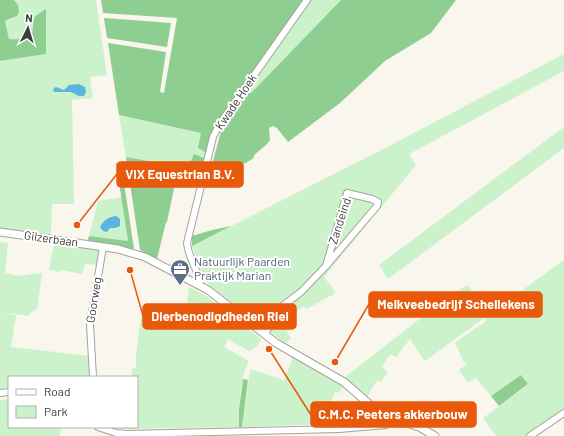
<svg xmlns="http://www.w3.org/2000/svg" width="564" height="436" viewBox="0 0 564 436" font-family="Barlow,sans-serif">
	<rect width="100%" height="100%" fill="#f8f6ed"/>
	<path fill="#cbf2cb" d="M14 0H96L107 75 90 77 93 98 72 100 74 204H52L51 236 0 229V61L46 54 35 17 32 34C24 39 18 40 9 39L4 22 6 20 17 16 18 5Z
		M311 0H341L251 93H246Z
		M564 54V71L409 154 416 165 324 277 336 293 306 309 304 306 295 312 292 305 282 310 289 325 285 327 291 339 285 343 209 285 204 278 192 246 393 144Z
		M119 115 201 133 200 149 207 153 206 159 188 168 126 157Z
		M564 127V148L388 279 379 265Z
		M122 197 128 241 89 236 98 201Z
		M0 242 8 243 5 273 20 276 42 273 37 309 30 313 29 316 0 312Z
		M54 244 98 250 100 253 98 265 85 264 82 274 61 270 60 272 49 270Z
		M564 260V411L527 436H496L483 418 528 385 521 375 491 396 476 378 468 383 459 370 467 364 463 360 455 343 486 321 484 318 425 361 410 339 396 357 390 354 382 367 388 372 381 382 377 380 367 397 345 377 453 293 468 285 487 312 490 314Z
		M189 287 206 296 261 339V341L254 349 249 351 228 339 224 347 249 361C239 380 239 406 239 427L121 429V427H137V377H132V368H136V355L141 316 184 325Z
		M0 312 15 315 16 316 11 347 90 356 91 377H9V388L0 389Z
		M293 356 343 387 339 393 335 392 326 412V424L242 427 250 369 275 377 284 381Z
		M9 399V427H61L60 436H0V400Z"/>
	<path fill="#8fce91" d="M0 0H14L18 5 19 12 17 16 6 20 5 22 9 39C18 40 24 39 32 34L34 17 46 9V54L0 61Z
		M101 0H303L239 93 207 153 198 148 201 133 119 115 108 43 166 52 160 92 164 93 177 18 103 13Z
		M341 0H456L431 33 385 61 340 103 288 142 277 128 273 126 269 128 270 140C266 147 258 150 253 157L254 158 206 186 222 128 246 93H251Z
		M104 18 171 23 167 47 107 38Z
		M194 154 206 159 200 184 176 179 167 222H166L157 259 140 250 126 157 188 168Z
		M116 163H121L134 249 87 242 89 236 128 241Z
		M231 226 192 246V236L212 230Z
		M521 375 528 384 499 406 491 396Z
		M243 379 248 380 242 427H239V409Z"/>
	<path fill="#5ab5e0" d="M79 84 85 87 86 92 84 96H79L71 92H55L53 91 54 88 56 87 64 90 69 85Z
		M116 216 120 219V226L115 228H110L107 232 103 231 100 227C104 220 108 217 116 216Z"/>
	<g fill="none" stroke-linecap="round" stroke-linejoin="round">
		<defs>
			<path id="minor" d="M347 193 372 199 378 202 377 206 326 266Z
				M200 285C199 270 188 258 187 243L213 137 219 125 307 0
				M265 334 280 308 301 292 326 266
				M93 377 90 324 103 247
				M0 393 9 392
				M371 426V414L373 409
				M98 427 116 433 126 434 339 429 386 425 394 419
				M530 436 564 413"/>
			<path id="tertiary" d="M0 232 118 249 145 257 208 290 276 343 344 382 377 411 386 416 419 427 435 436"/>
		</defs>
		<use href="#minor" stroke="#a5a39a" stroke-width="8"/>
		<use href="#tertiary" stroke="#a5a39a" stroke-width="9"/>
		<use href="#minor" stroke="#fff" stroke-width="6"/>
		<use href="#tertiary" stroke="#fff" stroke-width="7"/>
	</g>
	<defs>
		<symbol id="office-pin" viewBox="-11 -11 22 30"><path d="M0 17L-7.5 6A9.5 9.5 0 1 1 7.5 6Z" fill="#5c6f8a" stroke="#fff"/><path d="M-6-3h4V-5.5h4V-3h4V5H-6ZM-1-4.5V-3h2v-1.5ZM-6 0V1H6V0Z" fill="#fff"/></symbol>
	</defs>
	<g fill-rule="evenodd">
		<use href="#office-pin" x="169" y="258" width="22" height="30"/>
	</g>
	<g text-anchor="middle" stroke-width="4" stroke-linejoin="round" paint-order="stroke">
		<g font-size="12" fill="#3d3c38" stroke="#fff">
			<text transform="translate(236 102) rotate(-56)" y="4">Kwade Hoek</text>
			<text transform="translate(340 221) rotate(-72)" y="4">Zandeind</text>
			<text transform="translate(51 239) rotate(8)" y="4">Gilzerbaan</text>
			<text transform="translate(94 300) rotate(-81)" y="4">Goorweg</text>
		</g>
		<g font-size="12" fill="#4e5e75" stroke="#fff" text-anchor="start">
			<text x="194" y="266">Natuurlijk Paarden<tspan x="194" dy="14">Praktijk Marian</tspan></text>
		</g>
	</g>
	<path fill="none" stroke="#e8590c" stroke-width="1.5" d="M77 225L117 174M335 362L369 304M130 270L143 316M269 349L311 415"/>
	<g fill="#e8590c" stroke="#fff" stroke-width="1.5">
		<circle cx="77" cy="225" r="4"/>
		<circle cx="335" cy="362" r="4"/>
		<circle cx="130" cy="270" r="4"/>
		<circle cx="269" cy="349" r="4"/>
	</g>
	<g fill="#e8590c" stroke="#e8590c" stroke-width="1.5">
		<rect x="117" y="162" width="126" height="25" rx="4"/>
		<rect x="369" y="292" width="173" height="25" rx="4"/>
		<rect x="143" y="304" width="153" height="25" rx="4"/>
		<rect x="311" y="402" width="165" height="25" rx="4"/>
	</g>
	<g font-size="13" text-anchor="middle" font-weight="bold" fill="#fff">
		<text x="180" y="179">VIX Equestrian B.V.</text>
		<text x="456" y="309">Melkveebedrijf Schellekens</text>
		<text x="220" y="321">Dierbenodigdheden Riel</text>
		<text x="393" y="419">C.M.C. Peeters akkerbouw</text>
	</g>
	<rect x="8" y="376" width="130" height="52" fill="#ffffff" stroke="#b1b1af"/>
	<rect x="16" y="389" width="20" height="6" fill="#ffffff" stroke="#b1b1af"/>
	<text x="44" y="396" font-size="12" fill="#3d3c38">Road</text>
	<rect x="16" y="406" width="20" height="12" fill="#cbf2cb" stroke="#b1b1af"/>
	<text x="44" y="416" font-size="12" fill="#3d3c38">Park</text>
	<g transform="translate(28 28) rotate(5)" stroke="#ffffff" stroke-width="3" paint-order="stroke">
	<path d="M0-3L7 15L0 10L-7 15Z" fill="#3d3c38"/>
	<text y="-6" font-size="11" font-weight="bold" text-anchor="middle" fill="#3d3c38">N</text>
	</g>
</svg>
